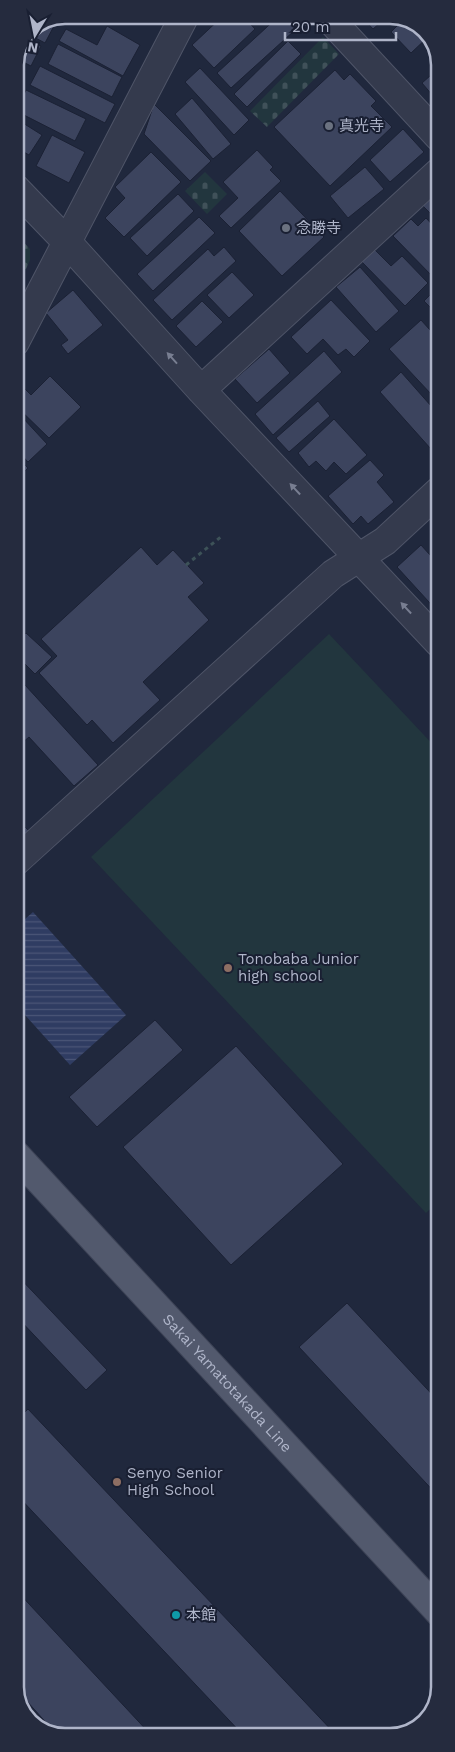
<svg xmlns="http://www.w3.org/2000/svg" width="455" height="1752" viewBox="0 0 455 1752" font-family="'Work Sans','Noto Sans JP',sans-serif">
	<defs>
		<pattern id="cemetery-stones" width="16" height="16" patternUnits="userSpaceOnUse" patternTransform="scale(1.25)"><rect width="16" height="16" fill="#22363e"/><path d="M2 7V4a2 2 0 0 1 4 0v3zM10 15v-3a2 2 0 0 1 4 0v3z" fill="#405159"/></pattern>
		<pattern id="water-rules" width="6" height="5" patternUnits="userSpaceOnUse" patternTransform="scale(1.25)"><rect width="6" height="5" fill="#2f3c62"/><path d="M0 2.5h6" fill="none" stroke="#4b5677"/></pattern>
	</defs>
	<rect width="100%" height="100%" fill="#20283d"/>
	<path fill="#22363e" d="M329 634 439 751 440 1200 426 1213 91 857Z"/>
	<path fill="url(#cemetery-stones)" d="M323 37 339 54 267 127 250 111Z
		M205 172 227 194 207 214 185 191Z
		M15 233 30 249V260L15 294Z"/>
	<path fill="url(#water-rules)" d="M33 912 126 1015 70 1065 16 1005 15 928Z"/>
	<path fill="#3c445e" stroke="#1b2134" d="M224 15H242L255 29 214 68 192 45Z
		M280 15H299L305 21 231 88 217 73Z
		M360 15H389L373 29Z
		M404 19 425 29 429 36 411 53 391 32Z
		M50 21 55 24 45 43 28 34 30 29Z
		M107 26 140 45 123 76 59 41 66 29 97 45Z
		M26 38 41 46 31 66 17 59Z
		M288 41 301 54 247 107 234 94Z
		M58 44 122 77 112 97 48 64Z
		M15 66 25 71 15 90Z
		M40 66 115 104 105 123 30 85Z
		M200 68 249 120 234 135 185 82Z
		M439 68V103L422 83Z
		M335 70 344 80 350 74 376 101 371 106 392 127 330 186 274 127Z
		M26 90 86 119 75 141 16 111Z
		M192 98 231 144 213 159 175 114Z
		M154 104 211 161 190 181 144 134Z
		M15 118 42 135 29 155 15 147Z
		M403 129 424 152 390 182 370 160Z
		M52 135 85 152 69 183 36 166Z
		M257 150 273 167 270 170 281 181 231 228 219 216 238 198 223 182Z
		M151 152 181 182 124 237 105 218 125 198 115 187Z
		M365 167 384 189 348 218 330 196Z
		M280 191 324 237 282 276 239 231Z
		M439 191V222L423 206Z
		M178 194 194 211 147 256 130 238Z
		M199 217 215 233 153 291 137 274Z
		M426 218 439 232V271L433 277 393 236 411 219 418 226Z
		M224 247 236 261 172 320 153 300 208 249 214 256Z
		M374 249 391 266 402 256 428 283 405 306 361 261Z
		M360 267 399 311 376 332 336 287Z
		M232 272 254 295 229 318 207 295Z
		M439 286V316L424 301Z
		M73 290 103 325 68 354 61 345 68 340 46 313Z
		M331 300 370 341 354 357 346 349 338 355 323 339 307 354 291 337Z
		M202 301 223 322 196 347 176 326Z
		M421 320 439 340V387L431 394 389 349Z
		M269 349 290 373 257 403 235 379Z
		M324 351 342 372 273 435 255 414Z
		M401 372 439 415V458L380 392Z
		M50 376 81 407 49 438 15 405V392L22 386 31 395Z
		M439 393V407L432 400Z
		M318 401 330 416 289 452 276 438Z
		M22 417 47 444 28 462 15 448V424Z
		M334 419 367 455 346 474 334 462 326 471 316 461 309 467 298 453Z
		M15 455 28 468 15 481Z
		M370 460 384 475 377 482 394 502 368 524 361 516 353 524 328 496Z
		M421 545 439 565V613L397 567Z
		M141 547 157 565 173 550 204 583 188 597 209 620 143 682 160 700 113 743 92 720 87 725 39 673 57 656 41 639Z
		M26 633 52 657 35 674 15 654V644Z
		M15 674 98 765 74 786 29 737 21 744 15 737Z
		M21 823 31 833 15 847V828Z
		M155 1020 183 1050 97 1127 69 1097Z
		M236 1046 343 1164 231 1265 123 1147Z
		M16 1274 107 1370 86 1390 16 1316Z
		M347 1303 440 1403V1498L299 1347Z
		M28 1409 337 1736H244L16 1494V1421Z
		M16 1590 152 1736 59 1737 16 1689Z
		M18 1701 45 1730 32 1725Z"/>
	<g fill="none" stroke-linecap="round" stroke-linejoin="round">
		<defs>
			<path id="minor" d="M326 15 439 137
				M15 188 67 242 201 390 439 643
				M15 342 185 15
				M201 390 439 172
				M15 862 333 574 385 541 439 491"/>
			<g id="major">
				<path id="s1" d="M16 1155 440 1613"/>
			</g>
		</defs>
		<use href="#minor" stroke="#4f5568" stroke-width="30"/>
		<use href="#major" stroke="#3d4356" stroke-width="30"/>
		<path stroke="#3d5258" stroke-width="3" stroke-dasharray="4 4" stroke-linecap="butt" d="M186 565 222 536"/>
		<use href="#minor" stroke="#343a4d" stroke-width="28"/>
		<use href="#major" stroke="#52596d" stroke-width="28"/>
	</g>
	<defs><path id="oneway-solid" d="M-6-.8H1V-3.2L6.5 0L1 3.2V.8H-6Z" transform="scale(1.25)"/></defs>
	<g fill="#787e91">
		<use href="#oneway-solid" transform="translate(172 358) rotate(-132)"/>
		<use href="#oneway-solid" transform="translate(295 489) rotate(-133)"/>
		<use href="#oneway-solid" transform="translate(406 608) rotate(-133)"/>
	</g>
	<g fill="#6b7280" stroke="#191f32" stroke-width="2">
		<circle cx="329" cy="126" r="5"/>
		<circle cx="286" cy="228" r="5"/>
	</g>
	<g fill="#8d6e63" stroke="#191f32" stroke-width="2">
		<circle cx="228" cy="968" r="5"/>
		<circle cx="117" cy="1482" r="5"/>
	</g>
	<circle fill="#0f9aa8" stroke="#191f32" stroke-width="2" cx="176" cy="1615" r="5"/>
	<g text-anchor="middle" stroke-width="4" stroke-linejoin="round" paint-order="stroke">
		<g font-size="15" fill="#afb5c9" stroke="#191f32" text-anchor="start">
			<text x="339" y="131">真光寺</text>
			<text x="296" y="233">念勝寺</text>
			<text x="238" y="964">Tonobaba Junior<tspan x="238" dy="17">high school</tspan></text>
			<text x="127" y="1478">Senyo Senior<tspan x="127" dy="17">High School</tspan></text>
			<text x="186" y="1620">本館</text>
		</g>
		<g font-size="15" fill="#afb5c9" stroke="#191f32">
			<text dy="5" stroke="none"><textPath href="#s1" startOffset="311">Sakai Yamatotakada Line</textPath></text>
		</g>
	</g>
	<path d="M0 0H455V1752H0ZM65 24H390A41 41 0 0 1 431 65V1687A41 41 0 0 1 390 1728H65A41 41 0 0 1 24 1687V65A41 41 0 0 1 65 24Z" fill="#252b3e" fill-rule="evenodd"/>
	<path fill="none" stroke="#afb5c9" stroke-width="2.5" d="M65 24H390A41 41 0 0 1 431 65V1687A41 41 0 0 1 390 1728H65A41 41 0 0 1 24 1687V65A41 41 0 0 1 65 24Z"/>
	<g transform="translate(35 35) rotate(190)" stroke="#191f32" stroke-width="4" paint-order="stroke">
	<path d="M0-4L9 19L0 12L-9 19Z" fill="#afb5c9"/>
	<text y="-8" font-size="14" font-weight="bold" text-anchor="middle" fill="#afb5c9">N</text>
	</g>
	<path d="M285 32v8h111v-8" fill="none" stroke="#afb5c9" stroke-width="2.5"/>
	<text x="292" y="32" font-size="15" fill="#afb5c9" stroke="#191f32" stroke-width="4" paint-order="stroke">20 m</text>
</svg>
